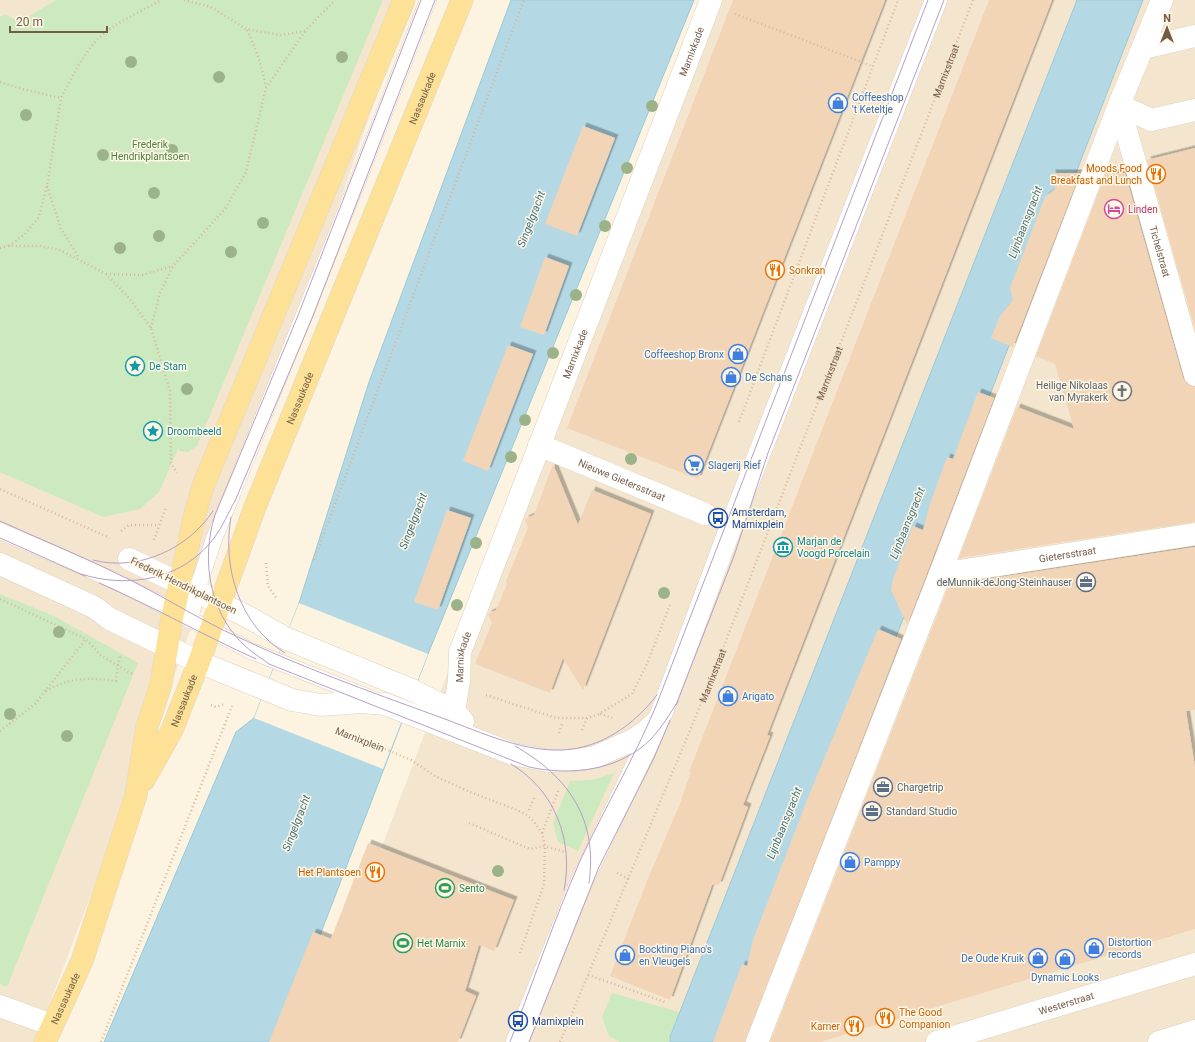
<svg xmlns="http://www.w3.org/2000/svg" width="1195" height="1042" viewBox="0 0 1195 1042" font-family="Roboto,sans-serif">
	<defs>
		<filter id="shadow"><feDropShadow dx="3.5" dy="-3.5" stdDeviation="0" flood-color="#0004"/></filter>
	</defs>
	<rect width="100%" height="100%" fill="#fcf4e0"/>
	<path fill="#f4e6ce" d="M0 0H410L172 682 35 1042H0Z
		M702 0H1195V1042H308Z"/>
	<path fill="#cce9bf" d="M56 0H383L197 446 188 452 180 451 178 449 159 492 140 509 103 517 0 472V17L5 14 19 22Z
		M0 594 52 615 138 663 7 987 0 984Z
		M614 773 578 851 558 842 553 824 570 781 592 780Z
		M612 993 679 1012 669 1040 670 1042H620L609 1036 602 1017Z"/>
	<path fill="#b4d9e5" stroke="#9bc8d7" d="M511 0H694L428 654 279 1042H104L236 732 254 718 299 603 369 382Z
		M1077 0H1143L739 1042H670V1037Z"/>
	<path fill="#fcf4e0" d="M299 603 428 654 383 769 254 718Z"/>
	<path fill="#f2d4b7" filter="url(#shadow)" d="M733 0H885L698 479 567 428Z
		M989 0H1052L767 735 770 736 743 805 748 807 719 885H712L670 1000 610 976 649 876 679 806 691 772H689Z
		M583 126 615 138 577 236 545 224Z
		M1195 148V329L1147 160Z
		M1052 173H1080L1013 347 991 338 1000 316 1013 300 1010 288 1045 197 1055 189Z
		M1106 173H1125L1183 378 1187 384 1195 387V522L959 558 1017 407 1074 429 1055 364 1036 356Z
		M545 257 569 266 544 335 520 327Z
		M508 345 533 354 488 471 463 461Z
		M978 392 994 398 907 625 891 590 893 579 913 526 923 530 930 504 947 457 953 459Z
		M553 464 578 525 592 490 651 514 583 690 563 658 550 693 475 664 492 623 488 614 496 610 507 584 506 581 528 528 525 519 534 515Z
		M447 510 471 518 438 610 414 602Z
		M1195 547V710L1186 711 1195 767V929L820 1042H770L949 585Z
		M878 629 901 639 745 1042H713L742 964 747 966 753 940 809 795Z
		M368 843 514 900 494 951 479 945 465 991 476 996 458 1042H269L313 932 331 939Z"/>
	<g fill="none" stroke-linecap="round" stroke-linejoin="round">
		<defs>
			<path id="service" d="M0 531 116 581 249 650 372 699
				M190 620 196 593 214 539 357 183 428 0"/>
			<g id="pedestrian">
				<path id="s2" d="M539 445 705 514"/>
			</g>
			<g id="minor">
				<path d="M1143 48 1195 36"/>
				<path id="s3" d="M1119 105 1195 375"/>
				<path d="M1119 105 1151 120 1195 110"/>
				<path id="s4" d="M940 574 1195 534"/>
				<path d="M220 603 250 618 285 638 414 691 454 711 463 721"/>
				<path d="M199 662 292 700 321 705 361 702 385 704 513 754 549 761 578 760 595 757 631 741 644 733 657 721"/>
				<path id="s5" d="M454 711 459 681 460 652 711 0"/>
				<path d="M0 1006 52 1025"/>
				<path d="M517 1042 580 885 660 717 730 529 936 0"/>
				<path d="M757 1042 940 574 1119 105 1162 0"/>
				<path id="s6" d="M937 1042 1195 964"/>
				<path d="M1159 1042 1195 1031"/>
			</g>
			<path id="tertiary" d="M129 559 220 603
				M0 564 94 607 110 619 199 662"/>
			<g id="primary">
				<path id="s7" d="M144 780 172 730 181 707 199 662 255 507 462 0"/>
				<path id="s8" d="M45 1042 82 961 136 795 147 727 161 684 172 618 195 514 203 486 404 0"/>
			</g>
		</defs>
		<use href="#service" stroke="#e0d1bc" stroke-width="17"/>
		<use href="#pedestrian" stroke="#e0d1bc" stroke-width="23"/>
		<use href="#minor" stroke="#e0d1bc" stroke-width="23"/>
		<use href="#tertiary" stroke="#e0d1bc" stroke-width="23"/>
		<use href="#primary" stroke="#ddd8d3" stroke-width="23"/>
		<g stroke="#d6b89b" stroke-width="2.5" stroke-dasharray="1 3" stroke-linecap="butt">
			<path d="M184 0 211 7 246 29 281 35 305 31 335 0"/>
			<path d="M735 14 872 66"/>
			<path d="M247 30C256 49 262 66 266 87"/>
			<path d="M0 82 22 89 61 98C71 79 81 58 95 42 113 23 139 13 161 0"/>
			<path d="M47 186 61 229 79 258"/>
			<path d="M9 246 25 234 39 217 48 181 61 98"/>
			<path d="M0 248 8 246H40L60 250 106 274 129 298 151 328 170 391 171 463 177 473"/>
			<path d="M106 274 142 275 173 266"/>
			<path d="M151 328 160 293 173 266 225 209 246 172 266 88 305 31"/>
			<path d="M739 422 898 0"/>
			<path d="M0 489 110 538"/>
			<path d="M121 531 129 525H159"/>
			<path d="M154 540 166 507"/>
			<path d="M314 560 524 0"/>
			<path d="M266 563 268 586 277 599"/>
			<path d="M0 599 86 639 100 655 134 675"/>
			<path d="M46 691C72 677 87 677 116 681L118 664 121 654"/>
			<path d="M486 695 556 718H587L599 714 632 694 647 664 670 605"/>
			<path d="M211 705 216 707 225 704"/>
			<path d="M600 714 612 718"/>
			<path d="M582 730 587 718"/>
			<path d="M0 731 35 704 86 639"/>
			<path d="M344 733 390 751 411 760 435 776 470 792 517 810 527 815 534 822 542 833 545 846 544 884 520 953"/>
			<path d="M559 733 562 724"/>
			<path d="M529 810 535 796"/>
			<path d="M469 823 530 849 545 846 564 852"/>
			<path d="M542 833 559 789"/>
			<path d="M617 873 629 879"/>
			<path d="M588 975 665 1002"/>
			<path d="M101 1042 232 706"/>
			<path id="s1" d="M560 1042 708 687 973 0"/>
		</g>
		<use href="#service" stroke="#fff" stroke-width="16"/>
		<use href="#pedestrian" stroke="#fff" stroke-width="22"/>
		<use href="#minor" stroke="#fff" stroke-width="22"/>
		<use href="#tertiary" stroke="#fff" stroke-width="22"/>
		<use href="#primary" stroke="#fce197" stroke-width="22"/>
		<path stroke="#b79fc5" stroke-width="1" d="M421 0 297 318 215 515C201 559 209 610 242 643 251 652 260 657 269 664L529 767C571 776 620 771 652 738 662 727 670 714 678 701
			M231 517C222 567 239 625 285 653
			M0 521C44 541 89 559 132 581 168 599 202 621 238 637 301 667 368 691 434 715 474 729 519 752 563 750 601 748 634 725 657 695
			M0 538 85 576
			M93 560C138 572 188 549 213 511
			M81 574C128 589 183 580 214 538 223 526 228 513 235 501L313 316 435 0
			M99 583C152 606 203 635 256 659
			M676 705 734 556 768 453 944 0
			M515 746C569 777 598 819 589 883
			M511 764C555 790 574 841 564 890
			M510 1042C533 982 554 920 580 861 604 809 634 759 656 706L928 0
			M529 1042 599 867 654 758 670 720"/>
	</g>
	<g fill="#9cb389">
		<circle cx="342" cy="57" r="6"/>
		<circle cx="131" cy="62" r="6"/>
		<circle cx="219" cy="77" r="6"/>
		<circle cx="652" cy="106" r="6"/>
		<circle cx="26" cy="115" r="6"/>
		<circle cx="172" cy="150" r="6"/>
		<circle cx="103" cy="155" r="6"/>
		<circle cx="627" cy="168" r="6"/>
		<circle cx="154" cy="193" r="6"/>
		<circle cx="263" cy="223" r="6"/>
		<circle cx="605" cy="226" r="6"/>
		<circle cx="159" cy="236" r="6"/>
		<circle cx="120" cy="248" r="6"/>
		<circle cx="231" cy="252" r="6"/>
		<circle cx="576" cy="295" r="6"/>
		<circle cx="553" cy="353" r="6"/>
		<circle cx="187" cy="389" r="6"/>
		<circle cx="525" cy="420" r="6"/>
		<circle cx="511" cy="457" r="6"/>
		<circle cx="631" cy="459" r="6"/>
		<circle cx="476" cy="543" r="6"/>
		<circle cx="664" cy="593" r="6"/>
		<circle cx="457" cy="605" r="6"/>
		<circle cx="59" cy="632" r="6"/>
		<circle cx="10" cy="714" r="6"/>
		<circle cx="67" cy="736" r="6"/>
		<circle cx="498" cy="871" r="6"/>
	</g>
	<defs>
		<symbol id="shop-ring" viewBox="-11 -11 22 22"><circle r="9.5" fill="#fff8e6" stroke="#3f7fe0" stroke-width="1.5"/><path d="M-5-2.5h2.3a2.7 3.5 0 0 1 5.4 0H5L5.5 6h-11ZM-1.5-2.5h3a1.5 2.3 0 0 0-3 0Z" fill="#3f7fe0"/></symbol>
		<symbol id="restaurant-ring" viewBox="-11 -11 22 22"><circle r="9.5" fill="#fff8e6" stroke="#e8710a" stroke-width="1.5"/><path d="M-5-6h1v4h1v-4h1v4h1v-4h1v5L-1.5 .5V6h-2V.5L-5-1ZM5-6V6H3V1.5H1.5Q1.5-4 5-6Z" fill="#e8710a"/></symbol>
		<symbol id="hotel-ring" viewBox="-11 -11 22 22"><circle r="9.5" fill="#fff8e6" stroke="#d1479c" stroke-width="1.5"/><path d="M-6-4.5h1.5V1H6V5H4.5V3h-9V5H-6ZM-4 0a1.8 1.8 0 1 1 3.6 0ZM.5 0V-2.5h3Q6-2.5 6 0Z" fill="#d1479c"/></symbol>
		<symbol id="sight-ring" viewBox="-11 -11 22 22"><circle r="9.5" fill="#fff8e6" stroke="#0f9aa8" stroke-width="1.5"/><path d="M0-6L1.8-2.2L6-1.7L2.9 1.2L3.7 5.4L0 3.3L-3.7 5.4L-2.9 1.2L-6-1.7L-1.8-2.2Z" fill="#0f9aa8"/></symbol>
		<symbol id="church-ring" viewBox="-11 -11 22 22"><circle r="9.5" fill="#fff8e6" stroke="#6b7280" stroke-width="1.5"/><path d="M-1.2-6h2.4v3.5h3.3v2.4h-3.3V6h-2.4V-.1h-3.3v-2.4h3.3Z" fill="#6b7280"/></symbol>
		<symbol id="supermarket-ring" viewBox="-11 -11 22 22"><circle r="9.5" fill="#fff8e6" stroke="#3f7fe0" stroke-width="1.5"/><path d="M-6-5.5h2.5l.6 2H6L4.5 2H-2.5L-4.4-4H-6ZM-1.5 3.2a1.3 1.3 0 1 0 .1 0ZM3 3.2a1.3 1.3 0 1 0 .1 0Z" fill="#3f7fe0"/></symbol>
		<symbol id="bus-ring" viewBox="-11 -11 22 22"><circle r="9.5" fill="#fff8e6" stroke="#1a4fb4" stroke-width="1.5"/><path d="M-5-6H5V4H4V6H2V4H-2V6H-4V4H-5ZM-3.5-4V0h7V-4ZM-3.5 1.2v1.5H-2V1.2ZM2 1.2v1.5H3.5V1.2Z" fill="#1a4fb4"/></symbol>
		<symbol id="museum-ring" viewBox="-11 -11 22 22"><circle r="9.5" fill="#fff8e6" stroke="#0f9aa8" stroke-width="1.5"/><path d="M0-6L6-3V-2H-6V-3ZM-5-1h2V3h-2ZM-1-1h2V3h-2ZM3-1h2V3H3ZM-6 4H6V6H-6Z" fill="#0f9aa8"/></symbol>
		<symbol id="office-ring" viewBox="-11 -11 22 22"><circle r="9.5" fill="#fff8e6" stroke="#5c6f8a" stroke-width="1.5"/><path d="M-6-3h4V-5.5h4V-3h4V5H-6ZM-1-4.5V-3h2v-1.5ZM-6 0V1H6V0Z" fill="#5c6f8a"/></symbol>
		<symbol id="stadium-ring" viewBox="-11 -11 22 22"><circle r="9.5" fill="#fff8e6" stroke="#2e9e5b" stroke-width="1.5"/><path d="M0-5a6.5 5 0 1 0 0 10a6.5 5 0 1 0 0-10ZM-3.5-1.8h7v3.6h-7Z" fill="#2e9e5b"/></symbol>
	</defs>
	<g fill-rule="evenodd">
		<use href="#shop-ring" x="827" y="92" width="22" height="22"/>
		<use href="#restaurant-ring" x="1145" y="163" width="22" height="22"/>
		<use href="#hotel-ring" x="1103" y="198" width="22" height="22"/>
		<use href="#restaurant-ring" x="764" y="259" width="22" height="22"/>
		<use href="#shop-ring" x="727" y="343" width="22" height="22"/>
		<use href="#sight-ring" x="124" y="355" width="22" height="22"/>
		<use href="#shop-ring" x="720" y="366" width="22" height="22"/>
		<use href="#church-ring" x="1111" y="380" width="22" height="22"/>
		<use href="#sight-ring" x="142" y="420" width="22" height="22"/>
		<use href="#supermarket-ring" x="683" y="454" width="22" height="22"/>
		<use href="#bus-ring" x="707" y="507" width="22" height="22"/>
		<use href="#museum-ring" x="772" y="536" width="22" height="22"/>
		<use href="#office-ring" x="1075" y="571" width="22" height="22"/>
		<use href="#shop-ring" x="717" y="685" width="22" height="22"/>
		<use href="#office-ring" x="872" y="776" width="22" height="22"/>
		<use href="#office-ring" x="861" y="800" width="22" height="22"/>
		<use href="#shop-ring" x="839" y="851" width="22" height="22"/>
		<use href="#restaurant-ring" x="364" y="861" width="22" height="22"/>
		<use href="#stadium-ring" x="434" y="877" width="22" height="22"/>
		<use href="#stadium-ring" x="392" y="932" width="22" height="22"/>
		<use href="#shop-ring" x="1083" y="937" width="22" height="22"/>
		<use href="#shop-ring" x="614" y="944" width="22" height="22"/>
		<use href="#shop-ring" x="1027" y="947" width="22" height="22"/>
		<use href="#shop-ring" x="1054" y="948" width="22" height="22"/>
		<use href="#restaurant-ring" x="874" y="1007" width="22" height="22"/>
		<use href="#bus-ring" x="507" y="1010" width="22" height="22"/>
		<use href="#restaurant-ring" x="843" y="1015" width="22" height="22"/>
	</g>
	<g text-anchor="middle" stroke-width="3" stroke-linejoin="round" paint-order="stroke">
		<g font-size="10" fill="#735b47" stroke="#fff8e6">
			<text dy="4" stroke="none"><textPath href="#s5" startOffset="703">Marnixkade</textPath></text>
			<text dy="4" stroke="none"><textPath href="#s1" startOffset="1045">Marnixstraat</textPath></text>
			<text dy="4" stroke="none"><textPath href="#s7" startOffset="737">Nassaukade</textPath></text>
			<text dy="4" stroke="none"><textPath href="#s3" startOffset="152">Tichelstraat</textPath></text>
			<text dy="4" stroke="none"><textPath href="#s5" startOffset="379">Marnixkade</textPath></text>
			<text dy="4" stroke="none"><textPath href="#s1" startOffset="721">Marnixstraat</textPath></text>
			<text dy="4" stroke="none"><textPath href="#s7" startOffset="413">Nassaukade</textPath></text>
			<text dy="4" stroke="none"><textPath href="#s2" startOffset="90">Nieuwe Gietersstraat</textPath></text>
			<text dy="4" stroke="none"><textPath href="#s4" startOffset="129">Gietersstraat</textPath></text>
			<text transform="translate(184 585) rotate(26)" y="4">Frederik Hendrikplantsoen</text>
			<text dy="4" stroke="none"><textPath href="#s5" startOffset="55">Marnixkade</textPath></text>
			<text dy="4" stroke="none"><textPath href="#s1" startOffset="397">Marnixstraat</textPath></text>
			<text dy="4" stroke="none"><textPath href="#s7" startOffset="89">Nassaukade</textPath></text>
			<text transform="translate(360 739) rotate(21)" y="4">Marnixplein</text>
			<text dy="4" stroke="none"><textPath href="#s8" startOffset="48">Nassaukade</textPath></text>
			<text dy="4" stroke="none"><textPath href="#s6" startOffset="135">Westerstraat</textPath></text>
		</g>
		<g font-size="10" fill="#366cbe" stroke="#fff8e6" text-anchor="start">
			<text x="852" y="101">Coffeeshop<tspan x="852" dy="12">'t Keteltje</tspan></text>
			<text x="724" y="358" text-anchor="end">Coffeeshop Bronx</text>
			<text x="745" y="381">De Schans</text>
			<text x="708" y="469">Slagerij Rief</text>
			<text x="742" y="700">Arigato</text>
			<text x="864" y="866">Pamppy</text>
			<text x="1108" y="946">Distortion<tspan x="1108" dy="12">records</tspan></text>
			<text x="639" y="953">Bockting Piano's<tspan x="639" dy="12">en Vleugels</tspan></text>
			<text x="1024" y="962" text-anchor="end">De Oude Kruik</text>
			<text x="1065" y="981" text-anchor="middle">Dynamic Looks</text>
		</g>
		<g font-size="10" fill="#4e7e41" stroke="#fff8e6">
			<text x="150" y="148">Frederik<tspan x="150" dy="12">Hendrikplantsoen</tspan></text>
		</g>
		<g font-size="10" fill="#c56008" stroke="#fff8e6" text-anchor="end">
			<text x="1142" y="172">Moods Food<tspan x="1142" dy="12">Breakfast and Lunch</tspan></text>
			<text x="789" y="274" text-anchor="start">Sonkran</text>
			<text x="361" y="876">Het Plantsoen</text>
			<text x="899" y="1016" text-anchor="start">The Good<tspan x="899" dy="12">Companion</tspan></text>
			<text x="840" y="1030">Kamer</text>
		</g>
		<g font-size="10" fill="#b23c85" stroke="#fff8e6" text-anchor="start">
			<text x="1128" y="213">Linden</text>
		</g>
		<g font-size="10" fill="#0d838f" stroke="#fff8e6" text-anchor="start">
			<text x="149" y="370">De Stam</text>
			<text x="167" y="435">Droombeeld</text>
			<text x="797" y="545">Marjan de<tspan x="797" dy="12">Voogd Porcelain</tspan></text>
		</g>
		<g font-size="10" fill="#5b616d" stroke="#fff8e6" text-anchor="end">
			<text x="1108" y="389">Heilige Nikolaas<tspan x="1108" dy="12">van Myrakerk</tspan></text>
		</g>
		<g font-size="10" fill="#164399" stroke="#fff8e6" text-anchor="start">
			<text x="732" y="516">Amsterdam,<tspan x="732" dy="12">Marnixplein</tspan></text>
			<text x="532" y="1025">Marnixplein</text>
		</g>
		<g font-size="10" fill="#4e5e75" stroke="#fff8e6" text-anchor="start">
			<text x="1072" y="586" text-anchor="end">deMunnik-deJong-Steinhauser</text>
			<text x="897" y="791">Chargetrip</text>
			<text x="886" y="815">Standard Studio</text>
		</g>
		<g font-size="10" fill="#27864d" stroke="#fff8e6" text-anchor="start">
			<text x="459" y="892">Sento</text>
			<text x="417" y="947">Het Marnix</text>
		</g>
		<g font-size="11" font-style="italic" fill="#417486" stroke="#fff8e6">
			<text transform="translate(531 219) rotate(-69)" y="4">Singelgracht</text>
			<text transform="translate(1025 222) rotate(-69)" y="4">Lijnbaansgracht</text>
			<text transform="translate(413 521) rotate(-69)" y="4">Singelgracht</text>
			<text transform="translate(907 523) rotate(-68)" y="4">Lijnbaansgracht</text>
			<text transform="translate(296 823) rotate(-69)" y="4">Singelgracht</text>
			<text transform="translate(784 823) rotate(-68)" y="4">Lijnbaansgracht</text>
		</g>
	</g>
	<g transform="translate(1167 28)" stroke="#fff8e6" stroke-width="3" paint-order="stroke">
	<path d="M0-3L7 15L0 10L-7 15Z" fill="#735b47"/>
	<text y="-6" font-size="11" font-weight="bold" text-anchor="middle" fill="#735b47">N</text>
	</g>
	<path d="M10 26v6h97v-6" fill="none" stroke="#735b47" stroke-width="2"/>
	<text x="16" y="26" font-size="12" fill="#735b47" stroke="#fff8e6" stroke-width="3" paint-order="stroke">20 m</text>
</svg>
